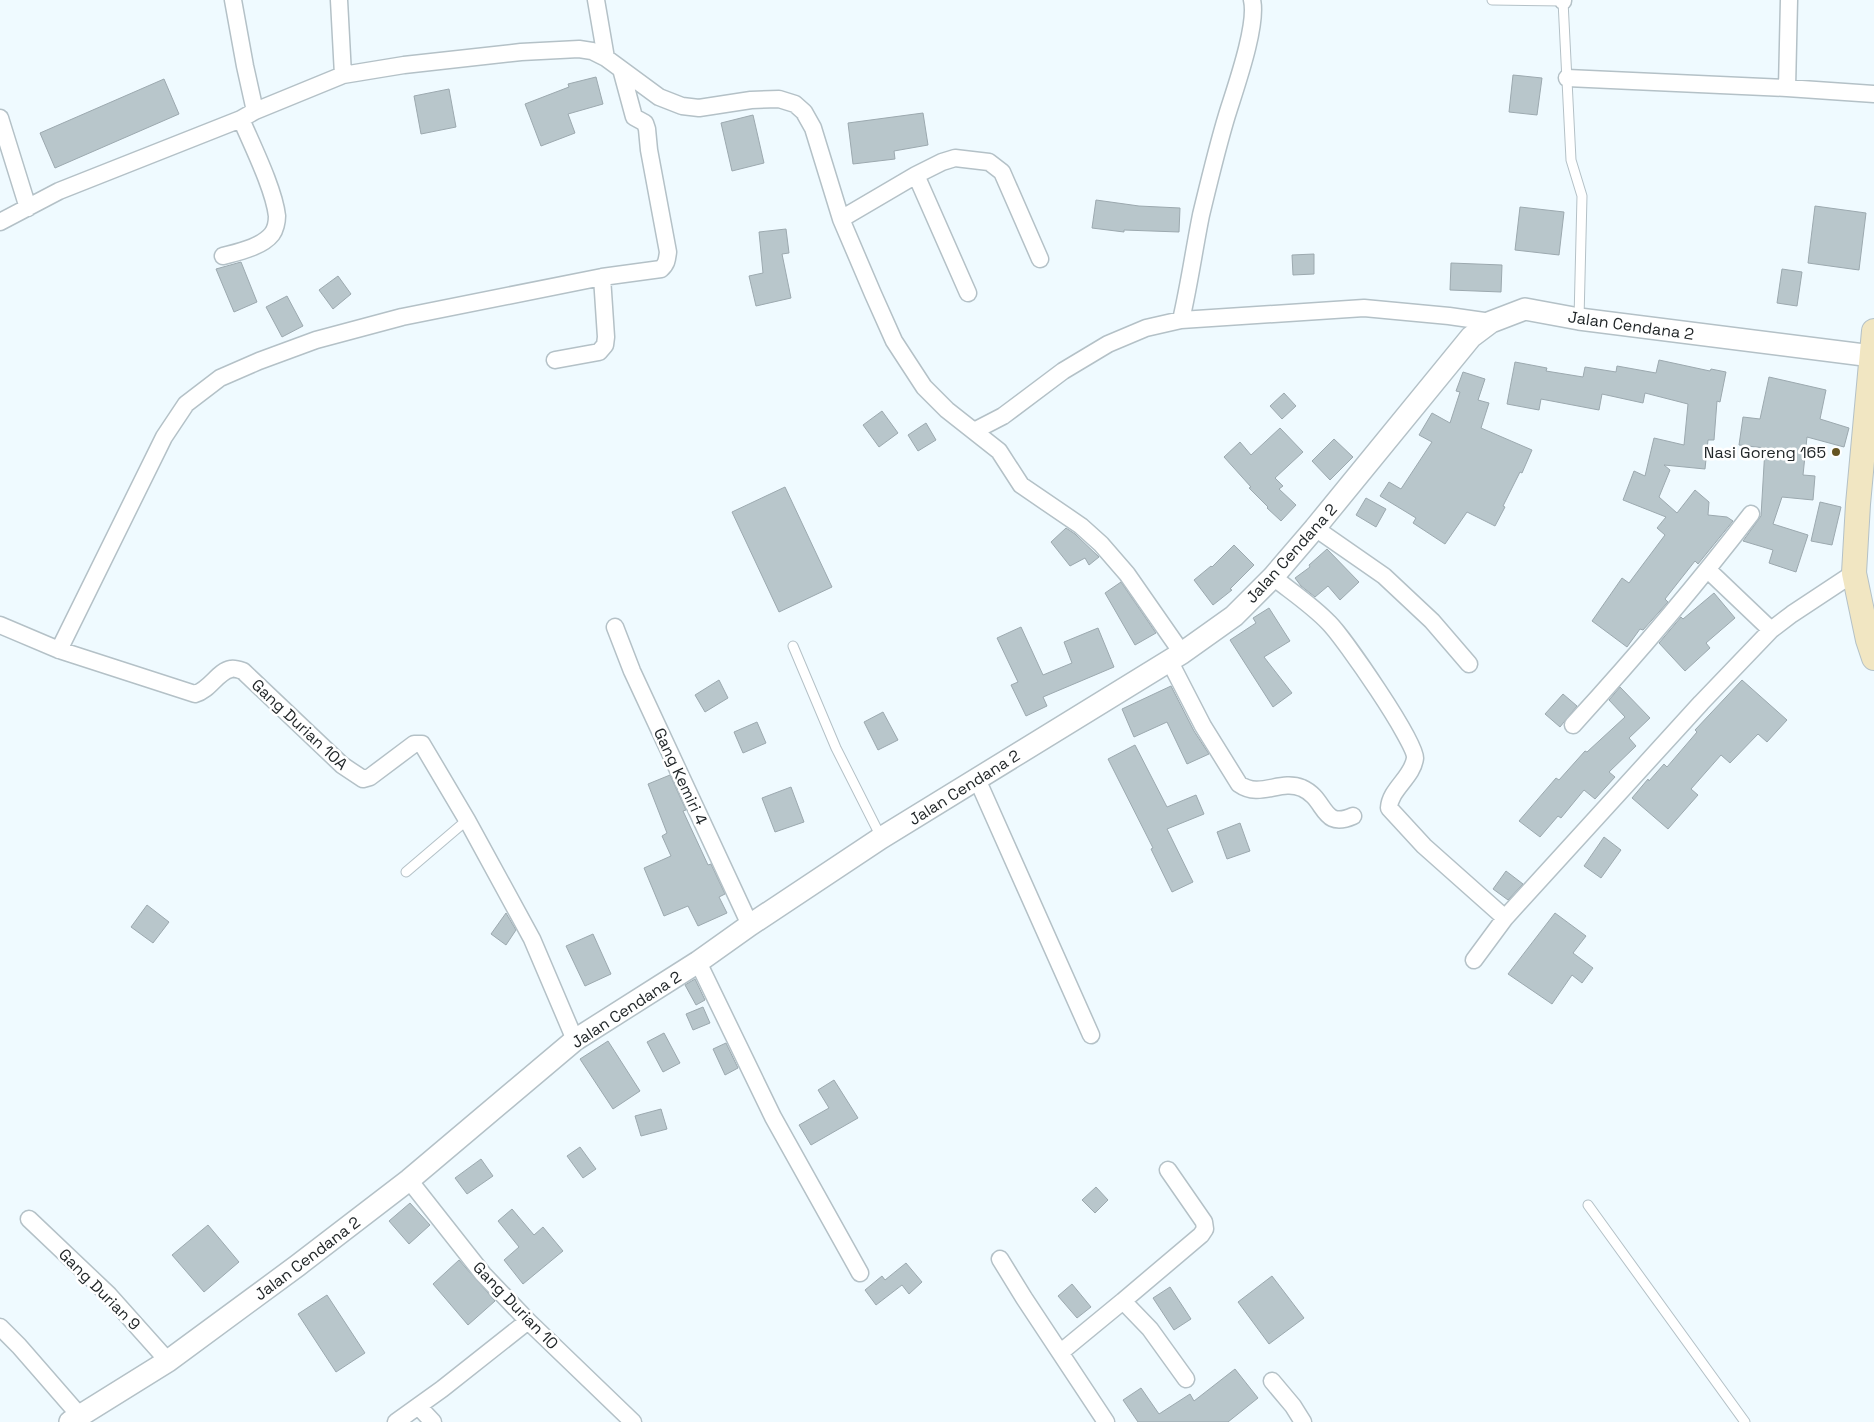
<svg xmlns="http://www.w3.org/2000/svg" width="1874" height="1422" viewBox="0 0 1874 1422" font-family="'Space Grotesk',sans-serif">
	<rect width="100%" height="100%" fill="#effaff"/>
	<path fill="#b8c6cb" stroke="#9ca9af" d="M1513 75 1542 78 1537 115 1509 112Z
		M596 77 603 104 568 114 575 133 541 146 525 104 569 87 568 84Z
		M164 79 179 114 55 168 40 133Z
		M449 89 456 127 421 134 414 96Z
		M923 113 928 145 894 151 895 159 853 164 848 123Z
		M753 115 764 163 732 171 721 123Z
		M1096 200 1139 206 1180 208 1179 232 1124 230V232L1092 228Z
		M1815 206 1866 213 1859 270 1808 263Z
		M1520 207 1564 212 1559 255 1515 250Z
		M786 229 789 253 782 254 791 298 756 306 749 276 763 273 759 232Z
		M1314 254V274L1293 275 1292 255Z
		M241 262 257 302 234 312 216 269Z
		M1451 263 1502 265 1501 292 1450 290Z
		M1782 269 1802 272 1797 306 1777 303Z
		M338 276 351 294 333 309 319 290Z
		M287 296 303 326 282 337 266 307Z
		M1659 360 1710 371 1711 369 1726 372 1720 402 1717 401 1714 440H1708L1705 469 1664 465 1670 470 1659 497 1677 513 1695 490 1709 502 1708 515 1727 517 1733 521 1698 564 1695 561 1665 599 1668 602 1643 630 1640 629 1627 647 1592 621 1622 578 1629 583 1665 535 1657 528 1666 517 1623 500 1634 471 1645 476 1654 438 1684 445 1688 404 1645 393 1643 403 1602 394 1599 410 1541 399 1539 410 1507 404 1515 362 1547 368 1546 371 1583 377 1585 367 1616 372 1617 366 1656 373Z
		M1463 372 1485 379 1478 400 1489 403 1481 428 1532 450 1522 473 1520 472 1503 506 1505 507 1495 526 1467 512 1445 544 1413 523 1416 518 1380 496 1389 482 1401 489 1432 442 1419 435 1432 413 1450 423 1460 392 1456 391Z
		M1769 377 1826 390 1820 419 1849 428 1844 447 1807 437 1803 475 1815 476 1813 500 1782 497 1773 524 1808 535 1796 572 1769 563 1773 550 1743 541 1761 516 1765 448 1739 445 1743 417 1760 419Z
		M1284 393 1296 406 1282 419 1270 406Z
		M882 411 898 433 879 447 863 425Z
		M926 423 936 440 918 451 908 435Z
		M1280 428 1303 452 1275 478 1283 486 1279 489 1296 505 1281 521 1267 508 1268 507 1249 488 1251 487 1224 457 1240 442 1251 455Z
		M1334 439 1353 457 1330 480 1312 461Z
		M785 487 832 587 779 612 732 512Z
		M1366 498 1386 509 1376 527 1356 515Z
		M1820 502 1841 507 1832 545 1811 541Z
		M1066 528 1075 534 1099 557 1089 565 1085 558 1070 566 1051 542Z
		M1234 545 1254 565 1230 589 1232 590 1213 605 1194 580 1211 566 1212 567Z
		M1327 549 1359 582 1340 600 1328 586 1315 597 1301 586 1295 578 1310 567 1309 565Z
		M1121 582 1156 633 1135 645 1105 593Z
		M1714 593 1735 618 1706 643 1710 648 1685 671 1659 643 1681 617 1683 619Z
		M1269 608 1290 641 1264 657 1292 693 1273 707 1230 640 1256 623 1253 618Z
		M1021 627 1043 675 1072 663 1064 642 1098 628 1114 667 1043 697 1047 706 1026 716 1011 685 1018 682 997 638Z
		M719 680 728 698 705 712 695 695Z
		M1742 680 1787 720 1767 742 1758 734 1730 763 1721 755 1691 789 1698 795 1668 829 1632 798 1648 779 1649 781 1664 764 1667 767 1697 732 1695 730Z
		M1171 686 1194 731 1209 754 1187 764 1167 722 1134 737 1122 709Z
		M1620 687 1650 718 1629 738 1636 746 1609 772 1615 777 1595 799 1584 790 1561 818 1558 816 1540 837 1519 821 1556 778 1559 780 1585 751 1587 752 1625 717 1609 700Z
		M1563 694 1577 706 1560 727 1545 714Z
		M883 712 898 740 878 750 864 722Z
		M757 722 766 743 743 753 734 732Z
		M1135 745 1167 807 1196 795 1204 814 1167 829 1193 882 1172 892 1151 849 1153 848 1108 759Z
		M670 775 686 810 683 811 708 865 711 864 725 894 719 897 727 913 698 926 688 906 664 916 644 868 671 856 662 836 667 833 648 784Z
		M791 787 804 822 775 832 762 798Z
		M1240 823 1250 851 1227 859 1217 832Z
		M1604 837 1621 850 1601 878 1584 866Z
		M1506 871 1523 884 1508 900 1493 889Z
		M147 905 169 922 153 943 131 927Z
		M506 913 516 930 506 945 491 934Z
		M1555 913 1586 936 1573 953 1593 968 1582 983 1572 975 1552 1004 1508 974Z
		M593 934 611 974 585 986 566 946Z
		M695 979 705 1000 696 1005 685 985Z
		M703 1007 710 1023 693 1030 686 1014Z
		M664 1033 680 1063 663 1072 647 1042Z
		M608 1041 640 1091 613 1109 580 1059Z
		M726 1043 738 1068 725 1075 713 1049Z
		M834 1080 858 1118 811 1145 799 1125 829 1108 818 1090Z
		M661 1109 667 1129 641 1136 635 1116Z
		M580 1147 596 1169 583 1178 567 1156Z
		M481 1159 493 1176 467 1194 455 1178Z
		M1096 1187 1108 1200 1095 1213 1082 1200Z
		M410 1203 430 1225 409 1244 389 1221Z
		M512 1209 534 1235 543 1227 563 1251 523 1284 504 1260 519 1247 498 1221Z
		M208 1225 239 1262 204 1292 172 1255Z
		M459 1260 495 1301 468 1325 433 1284Z
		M906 1263 922 1282 909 1294 902 1285 876 1305 865 1290 882 1276 885 1280Z
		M1272 1276 1304 1318 1269 1344 1238 1302Z
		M1072 1284 1091 1307 1077 1318 1058 1296Z
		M1170 1287 1191 1319 1174 1330 1153 1298Z
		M327 1295 365 1353 336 1372 298 1314Z
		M1235 1369 1258 1398 1228 1422H1138L1123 1400 1141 1388 1159 1414 1190 1394 1194 1401Z"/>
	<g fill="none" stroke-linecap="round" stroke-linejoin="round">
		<defs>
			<path id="service" d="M1492 0 1563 1 1571 160 1582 196 1579 319
				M793 646 836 748 881 837
				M406 872 467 820
				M1588 1205 1745 1422"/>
			<path id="minor" d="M233 0 245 66 255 111
				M339 0 343 75
				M596 0 606 58
				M1563 1V0
				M1567 78 1787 88 1789 0
				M1787 88 1874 94
				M0 118 28 208
				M916 175 968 293
				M841 219 916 175 942 162 955 158 989 162 1002 172 1040 259
				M0 222 59 191 241 119 255 111 343 75 404 65 521 52 579 49 592 51 606 58 659 97 682 106 699 108 751 100 779 99 795 104 804 112 813 128 841 219 873 294 894 341 924 387 947 410 999 451 1021 485 1081 526 1101 544 1127 574 1182 653
				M223 256C238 252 262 247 272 234 275 230 277 222 277 216 274 189 252 145 241 119
				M602 277 661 269C667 264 667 259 668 252L649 150 647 129 645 123 634 117 621 69
				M1181 320C1189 286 1194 250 1201 215 1209 182 1217 148 1227 115 1235 89 1258 25 1252 0
				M974 431 1003 416 1063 371 1108 344 1146 328 1181 320 1364 308 1449 316 1491 322
				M1315 528 1384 576 1432 621 1469 664
				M1708 570 1771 630
				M1273 577C1292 592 1313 606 1329 623 1344 638 1416 742 1415 758 1413 777 1390 789 1389 808L1424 846 1505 918
				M0 625 59 650 195 694C210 690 218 671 231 669 234 668 240 670 243 671L342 765 363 779 370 777 414 744H422L467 820 532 939 575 1040
				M615 627 632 671 750 925
				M59 650 164 437 186 404 220 378 259 361 316 340 402 317 602 277 606 337 605 345 599 352 555 360
				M1169 660 1203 726 1239 784C1260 799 1280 779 1302 788 1327 799 1321 830 1353 816
				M1573 725C1635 657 1695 587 1751 514
				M977 779 1091 1035
				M1474 960 1505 918 1701 703 1771 630 1792 614 1854 573
				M698 962 773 1117 860 1273
				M409 1180 483 1274 528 1321 633 1422
				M29 1219 109 1295 168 1361
				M1000 1259 1024 1298 1106 1422
				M1123 1301 1201 1235 1205 1229 1204 1222 1168 1170
				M0 1327 19 1346 80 1416
				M1061 1352 1123 1301 1150 1329 1186 1379
				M1272 1381 1293 1406 1303 1422
				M419 1407 433 1422
				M396 1422 442 1389 528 1321"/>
			<path id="tertiary" d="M70 1422 168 1361 297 1266 409 1180 575 1040 698 962 750 925 881 838 1182 653 1234 616 1273 577 1315 528 1471 337 1491 322 1525 309 1579 319 1872 356"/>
			<path id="secondary" d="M1874 331 1858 504 1854 573 1868 640 1874 658"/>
		</defs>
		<use href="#service" stroke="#b4c1c7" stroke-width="11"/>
		<use href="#minor" stroke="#b4c1c7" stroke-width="19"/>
		<use href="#tertiary" stroke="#b4c1c7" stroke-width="24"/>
		<use href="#secondary" stroke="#b4c1c7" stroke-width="26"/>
		<use href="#service" stroke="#fff" stroke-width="9"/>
		<use href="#minor" stroke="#fff" stroke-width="16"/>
		<use href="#tertiary" stroke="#fff" stroke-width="21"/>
		<use href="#secondary" stroke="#f1e6c2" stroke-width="24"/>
	</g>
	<circle fill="#655422" stroke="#fff" stroke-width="2" cx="1836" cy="452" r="5"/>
	<g text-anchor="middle" stroke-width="5" stroke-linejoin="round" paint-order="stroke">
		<g font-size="16" fill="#222729" stroke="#fff">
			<text transform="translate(1631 325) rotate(8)" y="6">Jalan Cendana 2</text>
			<text transform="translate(1291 553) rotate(-48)" y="6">Jalan Cendana 2</text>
			<text transform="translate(300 724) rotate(43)" y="6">Gang Durian 10A</text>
			<text transform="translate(681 776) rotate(65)" y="6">Gang Kemiri 4</text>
			<text transform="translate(964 787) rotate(-32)" y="6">Jalan Cendana 2</text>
			<text transform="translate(626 1009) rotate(-33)" y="6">Jalan Cendana 2</text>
			<text transform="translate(307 1258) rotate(-37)" y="6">Jalan Cendana 2</text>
			<text transform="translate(100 1289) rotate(45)" y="6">Gang Durian 9</text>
			<text transform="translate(516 1305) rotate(46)" y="6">Gang Durian 10</text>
		</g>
		<g font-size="16" fill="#222729" stroke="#fff" text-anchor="end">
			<text x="1826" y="458">Nasi Goreng 165</text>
		</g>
	</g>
</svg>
